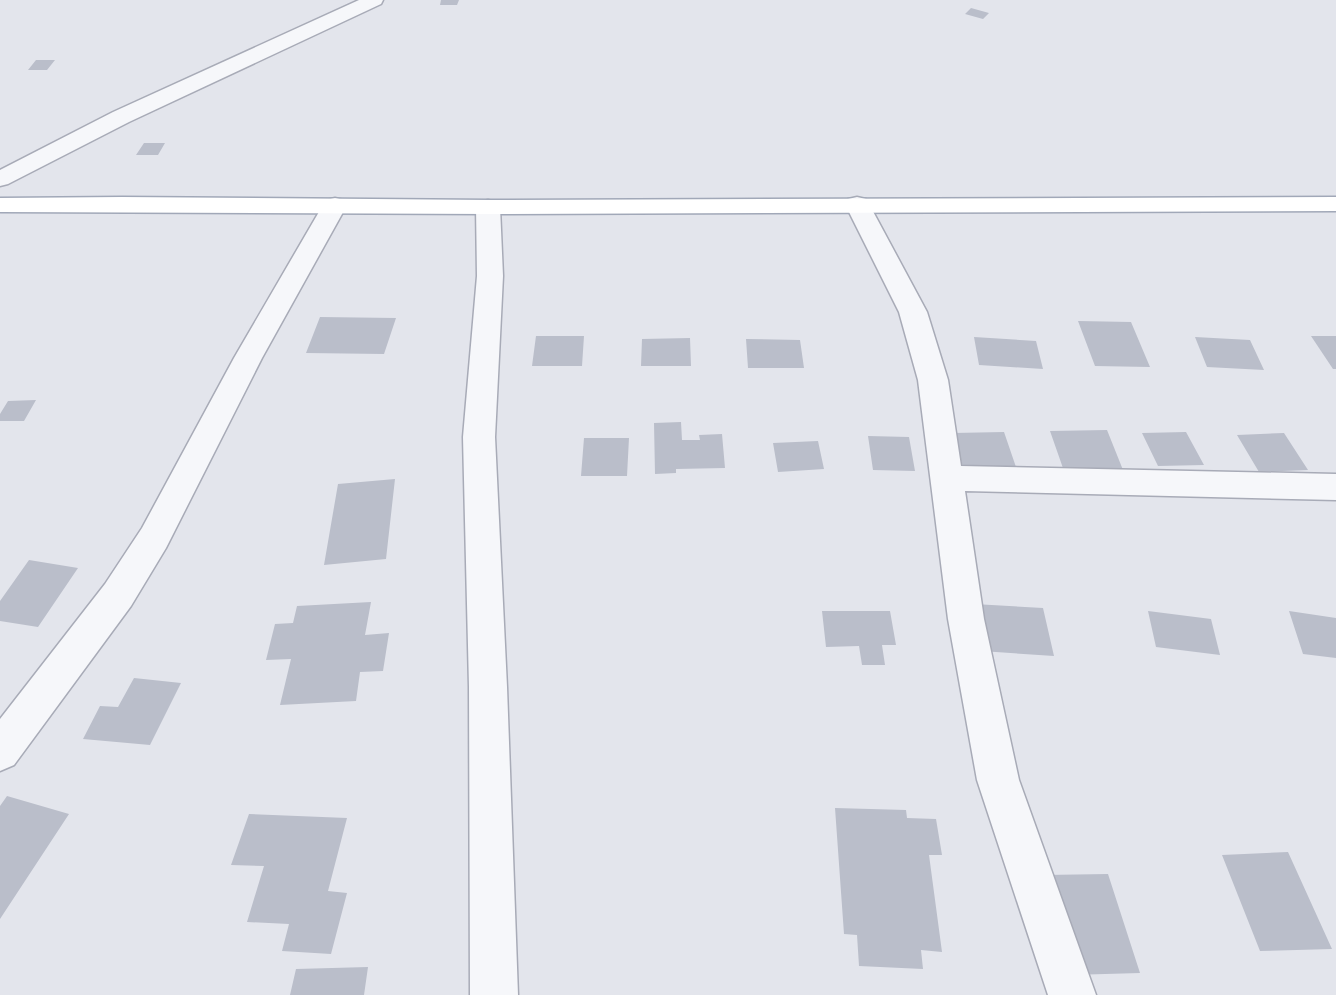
<svg xmlns="http://www.w3.org/2000/svg" width="1336" height="995" viewBox="0 0 1336 995" font-family="'Exo 2',sans-serif">
	<rect width="100%" height="100%" fill="#e3e5ec"/>
	<path fill="#babeca" d="M441 0H459L457 5H440Z
		M971 8 989 13 983 19 965 14Z
		M36 60H55L47 70H28Z
		M144 143H165L158 155H136Z
		M320 317 396 318 384 354 306 353Z
		M1078 321 1131 322 1150 367 1095 366Z
		M536 336H584L582 366H532Z
		M1311 336H1336V369H1333Z
		M974 337 1036 341 1043 369 979 365Z
		M1195 337 1250 340 1264 370 1207 367Z
		M690 338 691 366H641L642 339Z
		M746 339 800 340 804 368H748Z
		M36 400 24 421H0V414L8 401Z
		M681 422 682 440H700L699 435 722 434 725 468 676 469V473L655 474 654 423Z
		M1107 430 1123 470 1064 471 1050 431Z
		M1004 432 1017 470 964 471 953 433Z
		M1186 432 1204 465 1158 466 1142 433Z
		M1284 433 1308 470 1259 472 1237 435Z
		M868 436 909 437 915 471 873 470Z
		M584 438H629L627 476H581Z
		M818 441 824 469 778 472 773 443Z
		M395 479 386 559 324 565 338 484Z
		M29 560 78 568 38 627 0 621V601Z
		M371 602 365 635 389 633 383 671 360 672 356 701 280 705 291 659 266 660 275 624 293 623 297 606Z
		M974 604 1043 608 1054 656 981 651Z
		M822 611H890L896 645H882L885 665H862L859 646 826 647Z
		M1148 611 1211 619 1220 655 1156 647Z
		M1289 611 1336 618V658L1303 654Z
		M134 678 181 683 150 745 83 739 100 706 118 707Z
		M7 796 69 814 0 919V806Z
		M835 808 906 810 907 818 936 819 942 855H929L942 952 921 950 923 969 859 966 857 935 844 934Z
		M249 814 347 818 328 891 347 893 331 954 282 951 289 924 247 922 264 866 231 865Z
		M1288 852 1332 949 1260 951 1222 855Z
		M1108 874 1140 973 1070 975 1044 875Z
		M368 967 364 995H290L296 969Z"/>
	<g fill="none" stroke-linecap="round" stroke-linejoin="round">
		<defs>
			<path id="minor" d="M359 0H383L381 4 129 122 8 184 0 186V170L113 112Z
				M857 197 866 199 869 204 927 312 948 380 961 466 1336 474V500L965 491 984 619 1019 780 1096 995H1048L977 780 948 619 918 380 899 312 845 204 848 199Z
				M335 198 344 200 347 205 262 358 166 548 131 606 14 765 0 771V719L105 584 142 528 234 358 323 205 326 200Z
				M488 200 497 202 500 207 503 276 495 437 507 687 518 995H470L469 687 463 437 477 276 476 207 479 202Z"/>
			<path id="major" d="M122 197 490 200 1336 197V211L490 214 0 212V198Z"/>
		</defs>
		<use href="#minor" stroke="#a8abb7" stroke-width="3"/>
		<use href="#major" stroke="#a1a8b8" stroke-width="3"/>
		<use href="#minor" fill="#f6f7fa" fill-rule="evenodd"/>
		<use href="#major" fill="#fff" fill-rule="evenodd"/>
	</g>
</svg>
